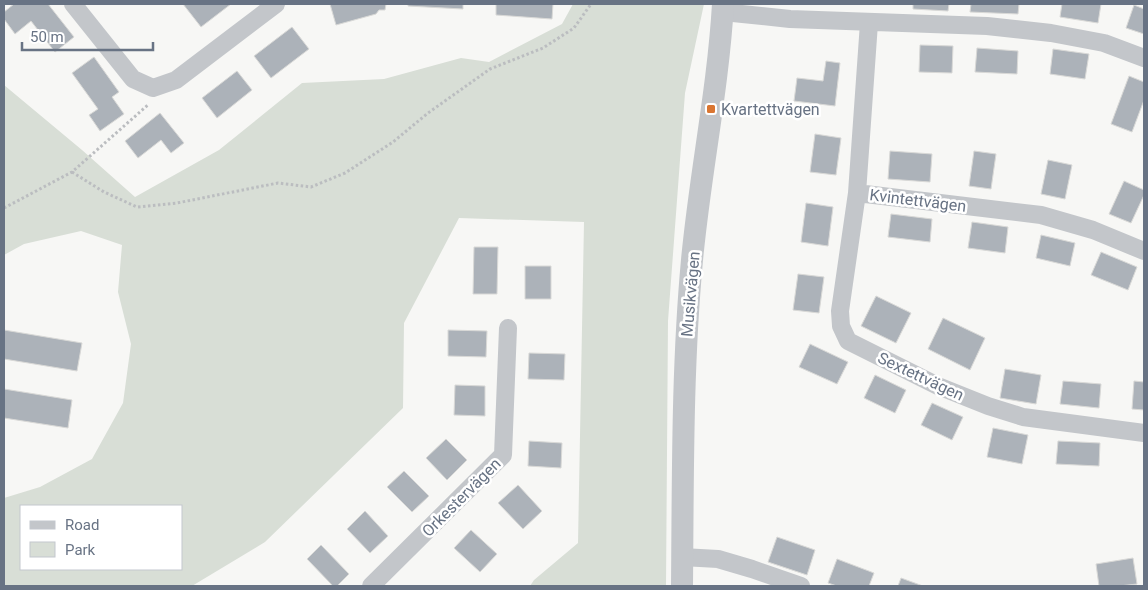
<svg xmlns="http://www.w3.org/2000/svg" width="1148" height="590" viewBox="0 0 1148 590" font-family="Roboto,sans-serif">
	<rect width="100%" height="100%" fill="#f7f7f5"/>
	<path fill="#d8ded6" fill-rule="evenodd" d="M573 4H704L685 93 668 321 666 586H530L534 580 578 543 584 222 459 218 404 323 403 408 265 542 192 586H4V498L40 487 92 459 123 403 131 344 118 292 122 245 81 231 24 244 4 255V85L82 150 135 197 219 150 302 83 384 79 461 58 489 62 562 24ZM21 506H181V569H21Z"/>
	<path fill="#acb2b9" stroke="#d9d9d7" d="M14 4H48L74 37 55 52 31 21 15 34 4 19V12Z
		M183 4H231L201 27Z
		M330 4H386L385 10H379L376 14 336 25Z
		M408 4H463V9L408 6Z
		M496 4H553L552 19 496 15Z
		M913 4H949L948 11 913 9Z
		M971 4H1019L1018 14 970 12Z
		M1062 4H1101L1098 23 1060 17Z
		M1134 5 1144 9V34L1126 28Z
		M292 27 309 49 271 78 254 56Z
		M920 45 953 46 952 73 919 72Z
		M977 48 1018 51 1017 74 975 72Z
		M1053 49 1089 54 1085 79 1050 74Z
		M94 57 119 92 112 97 124 114 100 131 89 115 98 109 72 73Z
		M826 61 840 63 835 106 794 101 797 78 823 81Z
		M237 71 252 90 217 118 202 98Z
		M1129 76 1144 82V100L1132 132 1111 124Z
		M160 113 184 143 171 153 161 140 138 158 125 141Z
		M815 134 841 138 836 175 810 172Z
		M890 151 932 154 930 182 888 179Z
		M974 151 996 154 991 189 969 186Z
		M1048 160 1072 165 1065 199 1041 194Z
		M1124 181 1144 190V195L1131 223 1109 214Z
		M806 203 833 207 828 246 801 242Z
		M891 214 932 219 930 242 888 237Z
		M972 222 1008 227 1005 253 968 248Z
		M1041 235 1075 243 1070 266 1036 258Z
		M474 247H498L497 294H473Z
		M1101 252 1137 267 1128 290 1091 275Z
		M525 266H551V299H525Z
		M798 274 824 277 819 313 793 310Z
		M876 296 911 313 896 343 861 326Z
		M943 318 985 338 970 370 928 349Z
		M4 330 82 343 77 371 4 359Z
		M448 330 487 331 486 357 448 356Z
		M810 344 848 362 837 384 799 367Z
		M529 353 565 354 564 380 528 379Z
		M1005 369 1041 375 1036 404 1000 398Z
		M875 375 906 390 895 413 864 398Z
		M1063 381 1101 384 1099 408 1060 404Z
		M1134 381 1144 382V410L1132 409Z
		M455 385 485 386V416L454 415Z
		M4 389 72 400 68 428 4 418Z
		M932 403 963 417 952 440 921 425Z
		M993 428 1028 435 1022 464 987 457Z
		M446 439 467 460 447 480 426 458Z
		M529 441 562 443 561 468 528 466Z
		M1058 441 1100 443 1099 466 1056 464Z
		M404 471 429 496 412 512 387 487Z
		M518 485 542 511 523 529 498 503Z
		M365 511 388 536 370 553 347 529Z
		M471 530 497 554 480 572 454 548Z
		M777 537 815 550 807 575 768 562Z
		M321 545 349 574 337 586H333L307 559Z
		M1133 558 1137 584 1119 586H1099L1096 564Z
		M837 559 874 573 869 586H837L828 583Z
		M901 578 923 586H898Z"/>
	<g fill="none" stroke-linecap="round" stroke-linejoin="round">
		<path stroke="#bbbdc0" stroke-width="3" stroke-dasharray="2.5 2.5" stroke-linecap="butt" d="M72 172 104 192 137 207 177 203 278 183 311 187 345 173 393 142 428 113 490 69 543 48 574 28 591 4
			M4 208 72 172 149 104"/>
		<path stroke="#c3c6ca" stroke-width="18" d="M73 4 133 79 153 88 176 80 276 4
			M723 12 790 19 987 26 1051 33 1104 43 1144 58
			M869 23 857 193 1041 215 1093 230 1144 251
			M857 193 840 311 841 326 848 341 938 386 988 406 1023 417 1144 433
			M682 557 718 559 752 569 801 586
			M371 586 503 455 508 328"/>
		<path stroke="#c3c6ca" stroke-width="22" d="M682 586C683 477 682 369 692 260 700 174 718 90 723 4"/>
	</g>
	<rect fill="#da7632" stroke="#fff" stroke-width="2" x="706" y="104" width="10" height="10" rx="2.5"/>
	<g text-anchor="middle" stroke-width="5" stroke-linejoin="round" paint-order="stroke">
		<g font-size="16" fill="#687384" stroke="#fff" text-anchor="start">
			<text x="721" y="115">Kvartettvägen</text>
		</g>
		<g font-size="16" fill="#687384" stroke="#fff">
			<text transform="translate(918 200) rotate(7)" y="6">Kvintettvägen</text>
			<text transform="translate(690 294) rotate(-85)" y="6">Musikvägen</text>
			<text transform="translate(921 376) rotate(25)" y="6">Sextettvägen</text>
			<text transform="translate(461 497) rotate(-45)" y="6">Orkestervägen</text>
		</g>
	</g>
	<rect width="1148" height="590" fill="none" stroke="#687384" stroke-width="10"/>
	<rect x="20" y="505" width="162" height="65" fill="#ffffff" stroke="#c3c7ce"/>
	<rect x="30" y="521" width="25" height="8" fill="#c3c6ca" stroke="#c3c7ce"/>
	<text x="65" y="530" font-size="15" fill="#687384">Road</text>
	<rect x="30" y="542" width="25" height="15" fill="#d8ded6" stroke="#c3c7ce"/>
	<text x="65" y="555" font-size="15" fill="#687384">Park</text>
	<path d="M22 42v8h131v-8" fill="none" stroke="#687384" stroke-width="2.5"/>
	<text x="30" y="42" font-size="15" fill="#687384" stroke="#ffffff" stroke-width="4" paint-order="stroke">50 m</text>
</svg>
